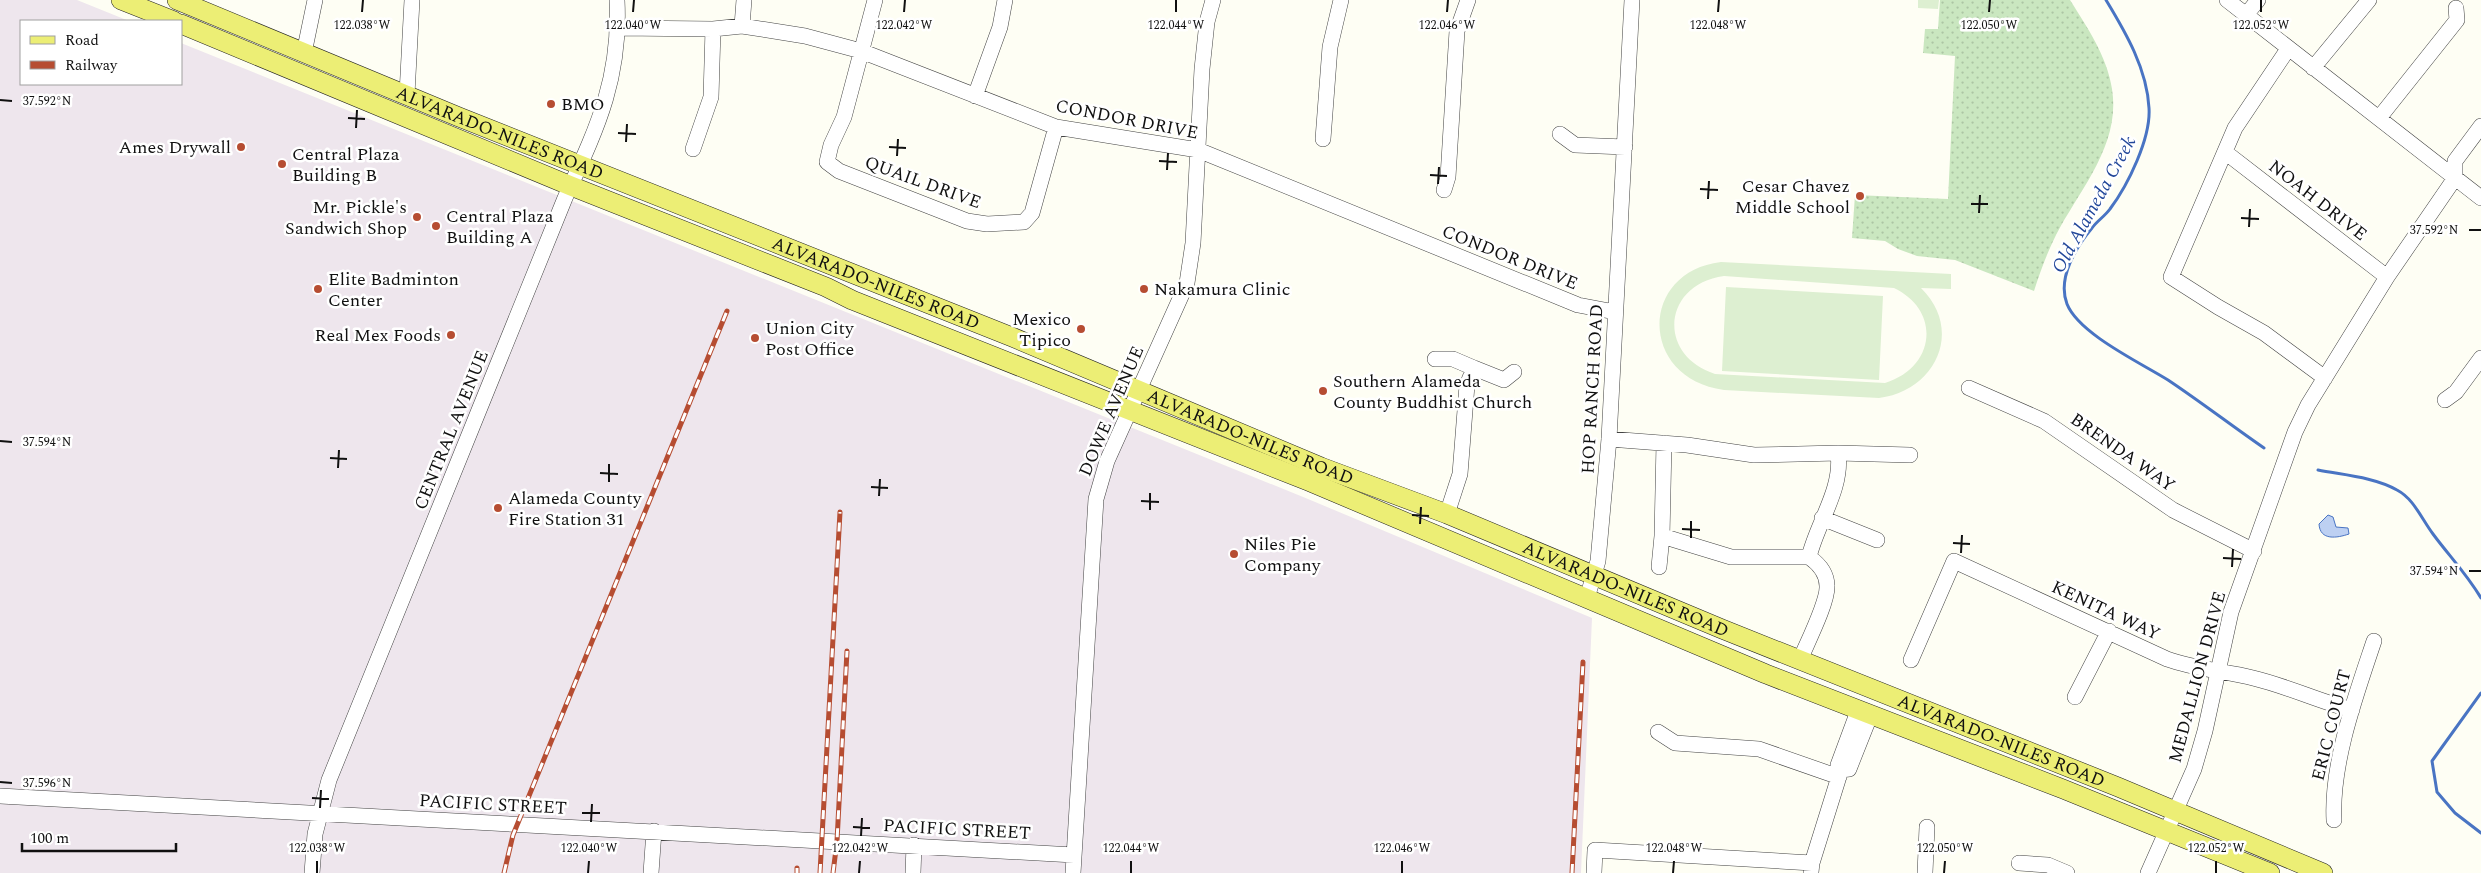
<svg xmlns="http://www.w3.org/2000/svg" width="2481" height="873" viewBox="0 0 2481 873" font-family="Spectral,serif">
	<defs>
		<pattern id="grass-dots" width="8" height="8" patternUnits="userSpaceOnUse" patternTransform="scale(1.25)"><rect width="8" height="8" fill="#cae7c0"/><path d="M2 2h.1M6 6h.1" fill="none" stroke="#acc5a4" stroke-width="1.8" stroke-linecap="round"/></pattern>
	</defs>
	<rect width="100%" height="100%" fill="#fefef4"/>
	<path fill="#eee6ed" d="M0 0H77L129 21H21V84H181V43L1308 499 1592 618 1581 873H0Z"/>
	<path fill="url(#grass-dots)" d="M1940 0H2070C2087 27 2107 56 2112 89 2121 145 2080 189 2056 235 2047 253 2040 272 2034 291L1955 260 1917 256 1898 249 1885 241 1852 238 1855 195 1948 199 1955 56 1923 53 1925 29H1938Z"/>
	<path fill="#ddefd1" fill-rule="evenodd" d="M1918 0H1939L1938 9 1918 8Z
		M1721 262 1951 274V289L1921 288C1964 330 1936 391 1879 398L1724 390C1639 379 1638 272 1721 262ZM1724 276 1894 288C1942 311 1935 368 1885 383L1715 374C1656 355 1663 284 1724 276Z
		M1726 287 1883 296 1879 380 1722 371Z"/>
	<path fill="#bdd0f2" stroke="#4974c3" d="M2328 515 2333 517 2336 527 2348 528 2349 534C2337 538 2320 541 2319 524Z"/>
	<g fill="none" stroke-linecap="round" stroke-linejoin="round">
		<path stroke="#4974c3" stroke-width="3" d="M2106 0C2126 33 2147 69 2149 108 2151 138 2128 185 2110 209 2105 216 2097 221 2092 228 2076 247 2057 278 2067 304 2079 334 2141 363 2168 380 2201 402 2232 426 2264 448
			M2318 470C2343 475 2374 477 2397 490 2414 499 2421 518 2433 534 2450 557 2466 573 2481 598
			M2481 693 2432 761 2437 792 2455 813 2481 833"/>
		<defs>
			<path id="minor" d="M875 0 844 117 831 145 827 162 839 171 967 221 987 224 1024 222 1032 213 1056 127
				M2227 0 2481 198
				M2246 15 2258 0
				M742 26 744 0
				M619 28 713 29 742 26 805 36 861 51 1056 127 1198 150 1578 305 1615 312
				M2288 49 2235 128 2171 277 2218 307 2264 333 2325 378
				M304 53 315 0
				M2313 68 2369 0
				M407 94 412 0
				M975 96 1000 27 1005 0
				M2379 118 2457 20 2456 8
				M1560 134 1575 145 1625 147
				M1323 139 1330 47 1341 0
				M693 149 711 97 713 29
				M2225 152 2387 277
				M2455 178V161L2481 126
				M1444 190 1448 177 1457 31 1468 0
				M1435 359H1453L1474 368
				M1969 388 2044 421 2173 510 2254 551
				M2445 400 2456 392 2481 358
				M1609 439 1687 445 1754 455 1838 453C1843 489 1817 523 1809 557
				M1664 443 1662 536 1731 557H1809C1819 564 1827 573 1827 586 1828 602 1807 643 1800 660
				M1838 453 1910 455
				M1447 514 1460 474 1467 385 1474 368 1504 380 1514 372
				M1822 518 1877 540
				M1659 567 1662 536
				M1587 598 1598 561 1609 439 1632 0
				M1911 660 1954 561 2167 659C2195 669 2224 671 2253 678 2287 686 2318 701 2352 710
				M2075 697 2109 631
				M1658 732 1675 743 1759 749 1839 777
				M1841 770 1849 769 1870 716
				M0 796 1074 855
				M2334 820C2331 763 2356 695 2374 641
				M2019 863 2048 865 2067 873
				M1811 872 1812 863 1841 770 1838 765 1858 711
				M312 873 315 834 329 780 565 198C597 128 621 79 617 0
				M651 873 654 831
				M913 873 914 845
				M1073 873 1096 499 1107 461 1187 283 1193 243 1202 69 1207 22 1213 0
				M1594 873 1595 850 1812 863
				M1925 873 1927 827
				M2148 873 2194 769 2205 731 2231 612 2295 432 2308 405 2387 277 2455 178"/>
			<g id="major">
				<path d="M121 0 174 21"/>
				<path id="s1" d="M177 0 459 117 1012 337 1321 467 1447 514 1722 629 2118 787 2323 873"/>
				<path d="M181 24 571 186 826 287 852 300 1308 481 1766 674 2063 789 2270 873"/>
			</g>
		</defs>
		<use href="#minor" stroke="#434343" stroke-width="16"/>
		<use href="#major" stroke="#212121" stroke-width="20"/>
		<use href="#minor" stroke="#fff" stroke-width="15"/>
		<use href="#major" stroke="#ecee75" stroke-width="19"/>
		<defs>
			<path id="rail" d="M504 873 513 835 727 311
				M797 873V868
				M820 873 840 512
				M833 873 837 841 847 651
				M1572 873 1583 662"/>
		</defs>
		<use href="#rail" stroke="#b64d32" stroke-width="5"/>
		<use href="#rail" stroke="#fff" stroke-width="3" stroke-dasharray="9" stroke-linecap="butt"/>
	</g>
	<path fill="none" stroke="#101010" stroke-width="2" d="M362 12 363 0M633 12 634 0M904 12 905 0M1176 12V0M1447 12 1448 0M1718 12 1719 0M1989 12 1990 0M2261 12V0M0 100 12 101M348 118 365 119M356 128 357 110M618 133 636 134M626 142 627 124M889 147 906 148M897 156 898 139M1159 161 1177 162M1167 170 1168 153M1430 175 1447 176M1438 184 1439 167M1700 189 1718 190M1708 199 1709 181M1971 204H1988M1979 213 1980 195M2241 218 2259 219M2249 227 2250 209M2469 230H2481M0 441 12 442M330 458 347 459M338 468 339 450M600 473 618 474M609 482V464M871 487 888 488M879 496 880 479M1141 501 1159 502M1150 510V493M1412 515 1429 516M1420 524 1421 507M1682 529 1700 530M1691 538V521M1953 543 1970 544M1961 553 1962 535M2223 558 2241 559M2232 567 2233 549M2469 571H2481M0 782 12 783M312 798 329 799M320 808 321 790M582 813H600M591 822 592 804M853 827 870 828M861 836 862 818M317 873V861M588 873 589 861M859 873 860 861M1131 873V861M1402 873V861M1673 873 1674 861M1944 873 1945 861M2216 873V861"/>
	<g fill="#b64d32" stroke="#fff" stroke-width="2">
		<circle cx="551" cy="104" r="5"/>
		<circle cx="241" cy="147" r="5"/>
		<circle cx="282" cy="164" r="5"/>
		<circle cx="1860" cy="196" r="5"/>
		<circle cx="417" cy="217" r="5"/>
		<circle cx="436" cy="226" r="5"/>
		<circle cx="318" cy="289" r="5"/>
		<circle cx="1144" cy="289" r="5"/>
		<circle cx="1081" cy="329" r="5"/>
		<circle cx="451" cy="335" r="5"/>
		<circle cx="755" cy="338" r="5"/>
		<circle cx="1323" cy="391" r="5"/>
		<circle cx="498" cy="508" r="5"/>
		<circle cx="1234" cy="554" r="5"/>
	</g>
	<g text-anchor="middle" stroke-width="5" stroke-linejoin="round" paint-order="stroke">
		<g font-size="18" fill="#101010" stroke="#fff" text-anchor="start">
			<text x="561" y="110">BMO</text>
			<text x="231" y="153" text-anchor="end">Ames Drywall</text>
			<text x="292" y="160">Central Plaza<tspan x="292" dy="21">Building B</tspan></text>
			<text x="1850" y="192" text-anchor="end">Cesar Chavez<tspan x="1850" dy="21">Middle School</tspan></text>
			<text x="407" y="213" text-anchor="end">Mr. Pickle's<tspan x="407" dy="21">Sandwich Shop</tspan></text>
			<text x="446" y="222">Central Plaza<tspan x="446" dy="21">Building A</tspan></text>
			<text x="328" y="285">Elite Badminton<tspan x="328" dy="21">Center</tspan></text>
			<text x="1154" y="295">Nakamura Clinic</text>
			<text x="1071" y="325" text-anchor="end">Mexico<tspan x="1071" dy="21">Tipico</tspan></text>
			<text x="765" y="334">Union City<tspan x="765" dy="21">Post Office</tspan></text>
			<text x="441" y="341" text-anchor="end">Real Mex Foods</text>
			<text x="1333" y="387">Southern Alameda<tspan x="1333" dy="21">County Buddhist Church</tspan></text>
			<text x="508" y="504">Alameda County<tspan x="508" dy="21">Fire Station 31</tspan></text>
			<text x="1244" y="550">Niles Pie<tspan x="1244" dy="21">Company</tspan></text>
		</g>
		<g font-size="18" fill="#101010" stroke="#fff">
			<text transform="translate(1127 119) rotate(11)" y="6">CONDOR DRIVE</text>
			<text dy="6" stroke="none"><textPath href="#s1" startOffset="349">ALVARADO-NILES ROAD</textPath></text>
			<text transform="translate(923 182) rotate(20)" y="6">QUAIL DRIVE</text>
			<text transform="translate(2318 200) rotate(38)" y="6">NOAH DRIVE</text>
			<text transform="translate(1510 257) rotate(22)" y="6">CONDOR DRIVE</text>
			<text dy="6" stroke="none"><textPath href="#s1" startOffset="754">ALVARADO-NILES ROAD</textPath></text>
			<text transform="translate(1592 389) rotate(-87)" y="6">HOP RANCH ROAD</text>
			<text transform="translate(1111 411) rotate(-67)" y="6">DOWE AVENUE</text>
			<text transform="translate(451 430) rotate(-68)" y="6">CENTRAL AVENUE</text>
			<text dy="6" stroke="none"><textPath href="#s1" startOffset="1159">ALVARADO-NILES ROAD</textPath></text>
			<text transform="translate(2123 452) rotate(35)" y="6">BRENDA WAY</text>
			<text dy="6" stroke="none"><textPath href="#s1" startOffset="1564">ALVARADO-NILES ROAD</textPath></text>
			<text transform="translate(2106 610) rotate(25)" y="6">KENITA WAY</text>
			<text transform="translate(2197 677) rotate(-75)" y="6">MEDALLION DRIVE</text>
			<text transform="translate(2331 725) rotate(-76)" y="6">ERIC COURT</text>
			<text dy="6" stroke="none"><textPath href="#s1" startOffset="1969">ALVARADO-NILES ROAD</textPath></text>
			<text transform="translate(493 804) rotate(3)" y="6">PACIFIC STREET</text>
			<text transform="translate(957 829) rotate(3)" y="6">PACIFIC STREET</text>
		</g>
		<g font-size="19" font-style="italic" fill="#22479a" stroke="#fff">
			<text transform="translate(2093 204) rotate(-61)" y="7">Old Alameda Creek</text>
		</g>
	</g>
	<g font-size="12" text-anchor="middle" fill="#101010" stroke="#fff" stroke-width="5" stroke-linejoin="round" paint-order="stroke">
		<text x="362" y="29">122.038°W</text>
		<text x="633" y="29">122.040°W</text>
		<text x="904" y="29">122.042°W</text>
		<text x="1176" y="29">122.044°W</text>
		<text x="1447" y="29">122.046°W</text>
		<text x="1718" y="29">122.048°W</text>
		<text x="1989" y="29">122.050°W</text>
		<text x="2261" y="29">122.052°W</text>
		<text x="47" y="105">37.592°N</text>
		<text x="2434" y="234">37.592°N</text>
		<text x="47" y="446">37.594°N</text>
		<text x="2434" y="575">37.594°N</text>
		<text x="47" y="787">37.596°N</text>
		<text x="317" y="852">122.038°W</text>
		<text x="589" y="852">122.040°W</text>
		<text x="860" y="852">122.042°W</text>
		<text x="1131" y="852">122.044°W</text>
		<text x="1402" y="852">122.046°W</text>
		<text x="1674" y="852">122.048°W</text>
		<text x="1945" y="852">122.050°W</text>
		<text x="2216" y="852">122.052°W</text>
	</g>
	<rect x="20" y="20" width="162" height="65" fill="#ffffff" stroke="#9f9f9f"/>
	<rect x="30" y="36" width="25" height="8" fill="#ecee75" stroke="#9f9f9f"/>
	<text x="65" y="45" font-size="15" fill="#101010">Road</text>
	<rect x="30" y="61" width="25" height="8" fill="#b64d32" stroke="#9f9f9f"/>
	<text x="65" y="70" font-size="15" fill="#101010">Railway</text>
	<path d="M22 843v8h154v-8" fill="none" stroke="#101010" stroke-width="2.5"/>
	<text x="30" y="843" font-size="15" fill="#101010" stroke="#ffffff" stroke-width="4" paint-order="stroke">100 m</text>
</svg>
